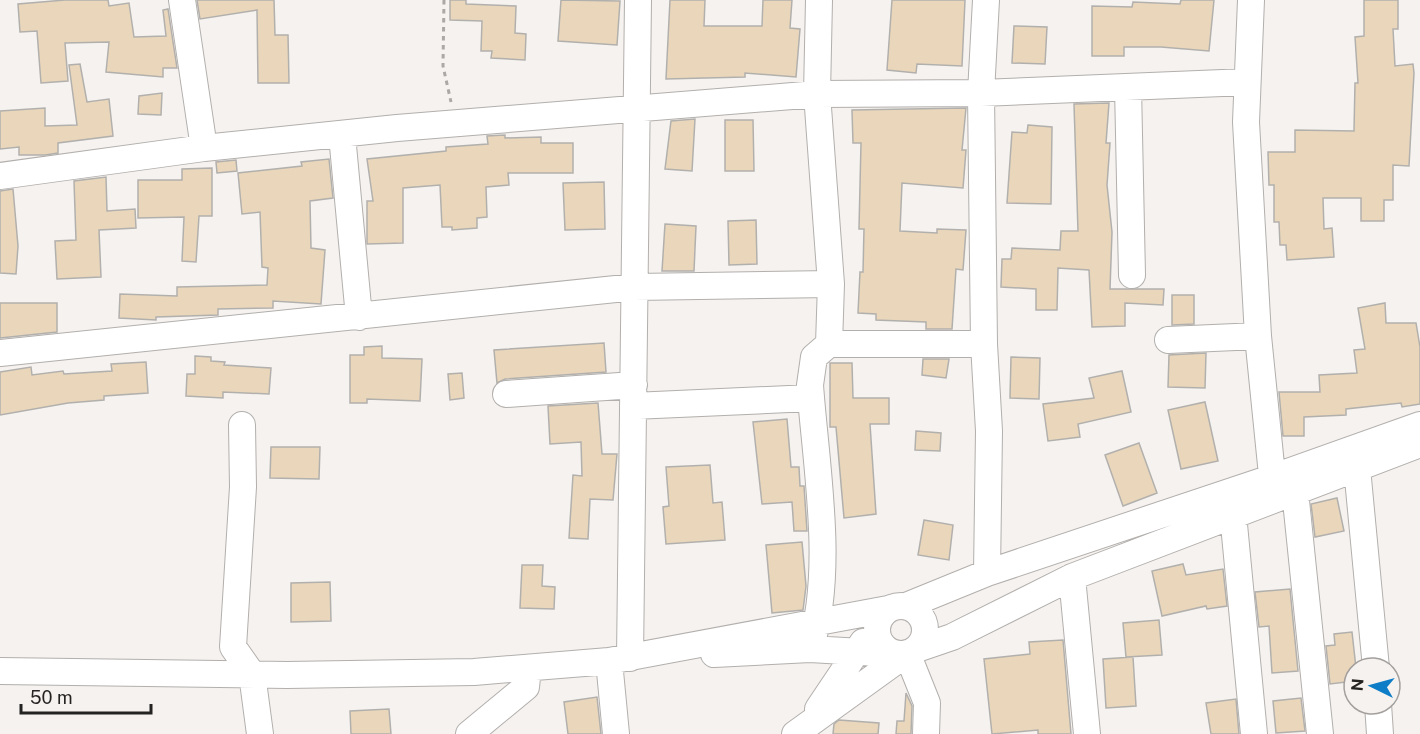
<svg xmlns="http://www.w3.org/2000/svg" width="1420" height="734" viewBox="0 0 1420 734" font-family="'Public Sans',sans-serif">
	<rect width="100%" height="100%" fill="#f5f2ef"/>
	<path fill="#ead7bb" stroke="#b2b0ad" stroke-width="1.5" d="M65 0H108L109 6 129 3 134 37 166 36 163 10 168 9 177 68H163V77L106 72 109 42 65 43 68 81 41 83 37 31 20 32 18 4Z
		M197 0H274L275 35H288L289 83H258L257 10 200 19Z
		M450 0H466V4L516 6 515 33 526 34 525 60 491 58 492 51H481L482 21 450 20Z
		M561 0 620 1 617 45 558 41Z
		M670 0H705L704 26H762L763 0H792L790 28 800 29 796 77 745 73V77L666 79Z
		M892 0H965L962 66 917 64 916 73 887 70Z
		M1181 0H1214L1209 51 1161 47H1124V56H1092V6L1132 7 1133 2 1180 4Z
		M1364 0H1398V29H1393L1395 66 1413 64 1414 73 1409 166 1393 165V200H1384V221H1361V198H1323L1324 229 1332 228 1334 257 1287 260 1286 245H1280L1279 222H1274V185H1269L1268 152H1295V130L1354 131 1355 83H1358L1355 37 1364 36Z
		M1014 26 1047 27 1045 64 1012 63Z
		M80 64 87 102 109 99 113 136 58 143V153L45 155H19V147L0 149V111L45 108V126L77 125 69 65Z
		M162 93 161 115 138 114 139 96Z
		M1109 103 1106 143H1110L1107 185 1112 232 1110 289H1164L1163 305 1125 303V326L1092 327 1089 270 1058 268 1057 310H1036V289L1001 287 1002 259H1011L1012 248 1060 250 1061 231H1078L1074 104Z
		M966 108 962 150H966L963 188 902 183 900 231 937 233V229L966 230 963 270 956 269 952 329H926V322L876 320V314L858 313 860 272H863L864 229H859L861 143H853L852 110Z
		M695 119 692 171 665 169 671 121Z
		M725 120H753L754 171H725Z
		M1028 125 1052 127 1051 204 1007 203 1012 132 1027 133Z
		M505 135V138L541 137V143H573V173H508L509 185 486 187 487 217 477 218V228L452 230V227H442L440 185 403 188V243L367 244V201H373L367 159 446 151V147L488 144 487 136Z
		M329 159 333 198 310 201 311 248 325 250 321 304 273 301V308L218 309V315L156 317V320L119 318 120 294 177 296V287L267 285 268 268 262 267 260 212 242 214 238 173 302 166 301 162Z
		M236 160 237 171 217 173 216 162Z
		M212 168V216H199L196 262 182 261 184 217 138 218V180H182V169Z
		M106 177 107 211 135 209 136 228 99 230 101 277 57 279 55 241 76 240 74 181Z
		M604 182 605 229 565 230 563 183Z
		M13 189 18 246 16 274 0 273V191Z
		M756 220 757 264 729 265 728 221Z
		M665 224 696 226 694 271H662Z
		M1172 295H1194V324L1172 325Z
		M0 303H57V332L0 338Z
		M1385 303 1386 323H1416L1420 347V404L1402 407 1401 403 1346 409V415L1304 417V436H1283L1279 392H1320L1319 375 1357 373 1354 350 1365 349 1358 308Z
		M604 343 606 372 505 379 497 383 494 350Z
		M382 346V358L422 359 420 401 367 399V403H350V355H364V347Z
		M1206 353 1205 388 1168 387 1169 355Z
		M195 356 211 357V361L225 362 224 365 271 368 269 394 223 392V398L186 396 187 374H195Z
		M1011 357 1040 358 1039 399 1010 398Z
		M923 359H949L946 378 922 375Z
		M146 362 148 393 104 396V400L68 403 0 415V372L31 367 32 375 63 371 64 374 112 371 111 364Z
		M830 363H852L853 398H889V424H870L876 514 844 518 836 427H830Z
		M1122 371 1131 412 1078 424 1080 437 1048 441 1043 404 1094 398 1089 378Z
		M462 373 464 398 450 400 448 374Z
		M1205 402 1218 461 1181 469 1168 410Z
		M598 403 602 454H617L613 500 590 499 588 539 569 538 573 475 582 476 581 442 550 444 548 406Z
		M787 419 791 467H799L800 486H804L807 531H794L792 502 762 504 753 422Z
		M916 431 941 433 940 451 915 450Z
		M1139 443 1157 493 1123 506 1105 455Z
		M271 447H320L319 479 270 478Z
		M710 465 713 503 722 502 725 540 666 544 663 507 669 506 666 467Z
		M1337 498 1344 531 1315 537 1311 504Z
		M924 520 953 525 949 560 918 555Z
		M802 542 806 586 803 610 772 613 766 545Z
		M1183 564 1186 575 1223 569 1227 606 1207 609 1206 606 1162 616 1152 571Z
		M522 565H543L542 586 555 587 554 609 520 608Z
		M330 582 331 621 291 622V583Z
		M1290 589 1298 671 1272 673 1269 626 1259 627 1255 592Z
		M1159 620 1162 655 1126 657 1123 623Z
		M1352 632 1356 668 1354 681 1330 684 1326 646 1335 645 1334 634Z
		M1063 640 1071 734H1038V730L992 734 984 659 1030 654 1029 642Z
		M1133 657 1136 706 1106 708 1103 659Z
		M906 693 912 706 911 734H896L897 721H904Z
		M597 697 601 734H568L564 702Z
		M1301 698 1305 731 1276 733 1273 701Z
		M1236 699 1239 734H1211L1206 703Z
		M389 709 391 734H351L350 711Z
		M839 720 879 723 878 734H833L834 724Z"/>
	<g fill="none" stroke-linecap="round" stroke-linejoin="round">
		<defs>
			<path id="minor" d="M182 0 204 148
				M986 0 981 93 984 344 989 431 987 573
				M1251 0 1246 122 1258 336 1274 495
				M1128 87 1132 275
				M342 135 359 317
				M0 176 204 148 397 128 817 94 981 93 1247 82
				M1168 340 1258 336
				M829 344H984
				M0 353 635 287 831 284
				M506 394 634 385
				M633 406 811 398
				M242 425 243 487 233 647 252 674 260 734
				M1357 468 1376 668
				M1295 491 1320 734
				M1233 514 1254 734
				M1072 577 1087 734
				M877 630a24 24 0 1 1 48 0a24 24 0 1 1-48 0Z
				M906 606 987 573 1271 478 1420 425
				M810 649C835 571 816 468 810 385L814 357 829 344 831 284 817 94 819 0
				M914 650 952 637 1072 577 1420 444
				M907 653 927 703 926 734
				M714 654 810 649 896 654
				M630 658 638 0
				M609 661 616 734
				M0 671 287 675 474 672 609 661 888 609
				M1378 704 1380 734
				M818 709 863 642
				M469 734 526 687 528 668
				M795 734 906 654"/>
		</defs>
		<use href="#minor" stroke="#b2afad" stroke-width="28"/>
		<path stroke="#aba8a6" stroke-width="3" stroke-dasharray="4.5 4.5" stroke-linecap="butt" d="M444 0 443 66 451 102"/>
		<use href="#minor" stroke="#fff" stroke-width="26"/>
	</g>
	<g transform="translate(1372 686) rotate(275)"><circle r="28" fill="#f5f2ef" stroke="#a29f9d" stroke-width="1.5"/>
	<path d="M0-4.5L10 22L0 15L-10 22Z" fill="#0e7dc7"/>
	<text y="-9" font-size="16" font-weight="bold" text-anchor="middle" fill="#252322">N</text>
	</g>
	<path d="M21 704v9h130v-9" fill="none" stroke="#252322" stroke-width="3"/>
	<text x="30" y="704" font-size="18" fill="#252322" stroke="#f5f2ef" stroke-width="4.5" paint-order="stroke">50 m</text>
</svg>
